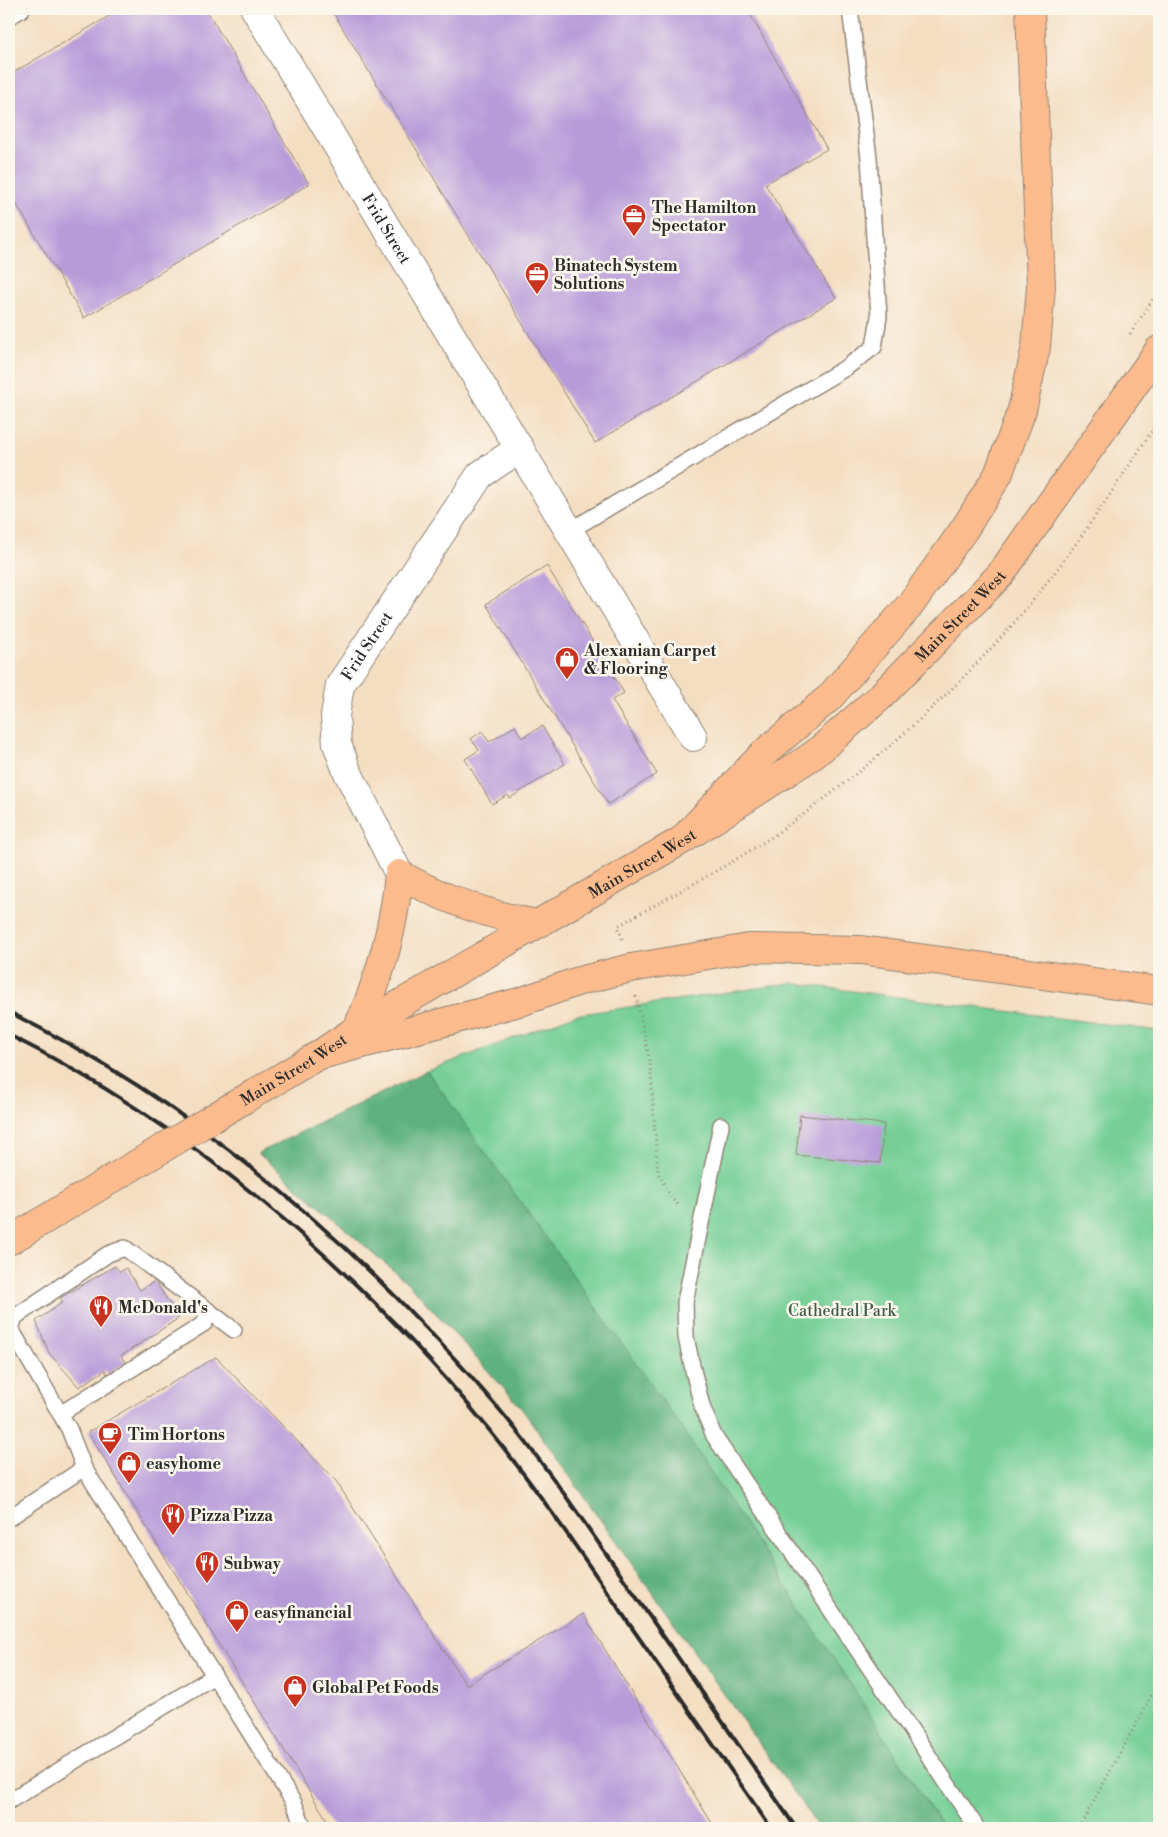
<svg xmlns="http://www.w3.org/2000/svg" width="1168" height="1837" viewBox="0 0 1168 1837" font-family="'Libre Bodoni',serif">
	<rect width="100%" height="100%" fill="#fbf7ec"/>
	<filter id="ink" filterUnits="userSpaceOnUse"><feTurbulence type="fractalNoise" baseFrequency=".02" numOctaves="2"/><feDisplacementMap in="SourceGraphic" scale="10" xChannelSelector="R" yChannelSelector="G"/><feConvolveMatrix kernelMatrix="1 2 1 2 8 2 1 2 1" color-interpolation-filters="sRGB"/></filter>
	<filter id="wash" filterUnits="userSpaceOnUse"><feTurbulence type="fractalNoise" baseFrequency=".0096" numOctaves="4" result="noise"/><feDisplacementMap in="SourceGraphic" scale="20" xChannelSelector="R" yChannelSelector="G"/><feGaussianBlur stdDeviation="1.12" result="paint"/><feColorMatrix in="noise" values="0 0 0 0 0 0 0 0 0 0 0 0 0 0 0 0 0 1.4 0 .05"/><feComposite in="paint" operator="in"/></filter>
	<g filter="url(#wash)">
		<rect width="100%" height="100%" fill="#f4dec2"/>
		<path fill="#74cf96" stroke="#507d60" d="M791 983 1159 1031V1828H819L520 1406 410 1285 258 1153 427 1071 575 1015Z"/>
		<path fill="#5fb27f" stroke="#456e55" d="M427 1071 677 1421 849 1682 943 1828H819L520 1406 410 1285 258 1153Z"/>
		<g id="blocks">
			<path fill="#b79bd9" d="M121 9H206L309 184 84 318 11 195 9 196V75Z
				M331 9H747L827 149 765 184 836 298 595 443Z
				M547 566 624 693 612 700 657 774 608 804 486 604Z
				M515 726 522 738 542 726 565 764 510 798 508 795 492 804 465 759 479 750 471 739 482 731 489 742Z
				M800 1115 884 1124 880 1163 796 1155Z
				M115 1266 120 1272 126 1268 140 1290 155 1281 179 1318 121 1356 126 1363 107 1374 105 1370 79 1387 49 1353 36 1321 63 1302 60 1298Z
				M216 1357 336 1481 466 1685 583 1614 715 1828H332L88 1432Z"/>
		</g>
	</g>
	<g filter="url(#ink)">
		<use href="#blocks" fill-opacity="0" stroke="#908476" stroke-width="1"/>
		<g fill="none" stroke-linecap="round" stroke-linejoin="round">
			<defs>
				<path id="service" d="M9 17 22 9
					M569 531 847 367 874 347 879 317 869 158 850 9
					M721 1125 685 1302 686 1337 693 1370 702 1406 714 1436 977 1828
					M234 1330 125 1248 108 1254 15 1317 11 1329 69 1429 84 1468 294 1803 304 1828
					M60 1414 205 1323 208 1310
					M9 1518 84 1468
					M9 1801 214 1676"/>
				<g id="minor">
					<path id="s1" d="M255 9 693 737"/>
					<path id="s2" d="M399 874 347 771 337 744 335 716 340 685 480 475 520 448"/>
				</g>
				<g id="primary">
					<path d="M357 1029C380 979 394 928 399 874 443 899 487 915 537 924"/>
					<path id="s3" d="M213 1118 317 1056 357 1029 682 840 815 754 880 697 1000 575 1159 350"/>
					<path d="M9 1241 160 1150"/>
				</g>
				<path id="motorway" d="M682 840 763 754 829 698 910 605 965 528 998 475 1022 410 1036 347 1041 286 1030 9
					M317 1056 523 1001 579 981 631 968 749 948 861 950 1159 991"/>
			</defs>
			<use href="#service" stroke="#908476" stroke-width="18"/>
			<use href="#minor" stroke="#908476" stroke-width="30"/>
			<use href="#primary" stroke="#908476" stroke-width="30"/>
			<use href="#motorway" stroke="#908476" stroke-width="30"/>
			<path stroke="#908476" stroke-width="3" stroke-dasharray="1 4" stroke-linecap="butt" d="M1130 334 1159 290
				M622 939 618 926C675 893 736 863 790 824 874 764 951 696 1019 617 1071 556 1115 487 1159 420
				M636 996 650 1062 658 1173 672 1199 679 1206
				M1079 1828 1159 1682"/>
			<use href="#service" stroke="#fff" stroke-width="15"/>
			<use href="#minor" stroke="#fff" stroke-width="28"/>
			<use href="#primary" stroke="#fbbb8d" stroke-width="28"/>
			<use href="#motorway" stroke="#fbbb8d" stroke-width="28"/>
			<path stroke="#2b2b2b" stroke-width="4" d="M9 1012C199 1107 362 1248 499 1409 547 1466 589 1530 632 1591 687 1670 742 1749 796 1828
				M9 1035C191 1126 358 1269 486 1426 535 1486 578 1549 621 1612 671 1684 721 1756 771 1828"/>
			<defs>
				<path id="primary-bridge" d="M160 1150 213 1118"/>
			</defs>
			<use href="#primary-bridge" stroke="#908476" stroke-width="30" stroke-linecap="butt"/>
			<use href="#primary-bridge" stroke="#fbbb8d" stroke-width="28"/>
		</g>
	</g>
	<defs>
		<symbol id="office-pin" viewBox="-11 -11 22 30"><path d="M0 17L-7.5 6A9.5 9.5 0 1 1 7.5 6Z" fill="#c8321e" stroke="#fbf7ec"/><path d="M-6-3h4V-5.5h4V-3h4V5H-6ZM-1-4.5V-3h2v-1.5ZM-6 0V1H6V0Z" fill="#fff"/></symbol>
		<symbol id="shop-pin" viewBox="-11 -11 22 30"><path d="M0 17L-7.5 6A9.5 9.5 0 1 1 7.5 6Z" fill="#c8321e" stroke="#fbf7ec"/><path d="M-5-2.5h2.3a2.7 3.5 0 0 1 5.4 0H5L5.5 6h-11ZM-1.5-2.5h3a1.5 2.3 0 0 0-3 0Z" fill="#fff"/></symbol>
		<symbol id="restaurant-pin" viewBox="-11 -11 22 30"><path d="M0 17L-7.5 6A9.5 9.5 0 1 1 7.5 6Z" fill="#c8321e" stroke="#fbf7ec"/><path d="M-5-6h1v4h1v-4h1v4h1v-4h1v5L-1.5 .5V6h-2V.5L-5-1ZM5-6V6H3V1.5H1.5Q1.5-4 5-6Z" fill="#fff"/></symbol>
		<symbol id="cafe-pin" viewBox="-11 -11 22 30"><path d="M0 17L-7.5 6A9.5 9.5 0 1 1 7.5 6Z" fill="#c8321e" stroke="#fbf7ec"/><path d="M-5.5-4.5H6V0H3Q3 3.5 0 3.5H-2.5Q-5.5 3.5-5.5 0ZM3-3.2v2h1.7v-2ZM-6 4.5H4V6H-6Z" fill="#fff"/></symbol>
	</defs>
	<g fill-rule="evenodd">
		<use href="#office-pin" x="620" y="202" width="28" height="38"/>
		<use href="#office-pin" x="523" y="260" width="28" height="38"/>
		<use href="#shop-pin" x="553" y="645" width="28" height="38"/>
		<use href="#restaurant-pin" x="87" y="1293" width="28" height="38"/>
		<use href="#cafe-pin" x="96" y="1420" width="28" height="38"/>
		<use href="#shop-pin" x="115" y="1449" width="28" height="38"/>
		<use href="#restaurant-pin" x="159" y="1501" width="28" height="38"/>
		<use href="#restaurant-pin" x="193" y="1549" width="28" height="38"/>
		<use href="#shop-pin" x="223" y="1598" width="28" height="38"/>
		<use href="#shop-pin" x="281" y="1673" width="28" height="38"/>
	</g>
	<g text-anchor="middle" stroke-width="5" stroke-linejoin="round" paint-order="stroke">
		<g font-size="16" font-weight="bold" fill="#2b2b2b" stroke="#fbf7ec" text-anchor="start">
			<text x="652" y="213">The Hamilton<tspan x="652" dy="18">Spectator</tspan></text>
			<text x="554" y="271">Binatech System<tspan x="554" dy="18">Solutions</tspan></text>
			<text x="584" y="656">Alexanian Carpet<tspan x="584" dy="18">&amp; Flooring</tspan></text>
			<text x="118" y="1313">McDonald's</text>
			<text x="128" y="1440">Tim Hortons</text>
			<text x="146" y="1469">easyhome</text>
			<text x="190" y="1521">Pizza Pizza</text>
			<text x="224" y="1569">Subway</text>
			<text x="254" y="1618">easyfinancial</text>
			<text x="312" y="1693">Global Pet Foods</text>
		</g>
		<g font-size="16" fill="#2b2b2b" stroke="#fbf7ec">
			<text dy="6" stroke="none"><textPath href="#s1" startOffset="256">Frid Street</textPath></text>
			<text dy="6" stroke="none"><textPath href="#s3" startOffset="904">Main Street West</textPath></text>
			<text dy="6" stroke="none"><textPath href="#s2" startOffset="251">Frid Street</textPath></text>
			<text dy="6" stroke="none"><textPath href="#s3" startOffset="499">Main Street West</textPath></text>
			<text dy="6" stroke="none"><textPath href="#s3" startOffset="94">Main Street West</textPath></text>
		</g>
		<g font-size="16" fill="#415c4b" stroke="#fbf7ec">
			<text x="842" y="1316">Cathedral Park</text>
		</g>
	</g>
	<rect width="1168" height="1837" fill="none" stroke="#fbf7ec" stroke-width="30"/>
</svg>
